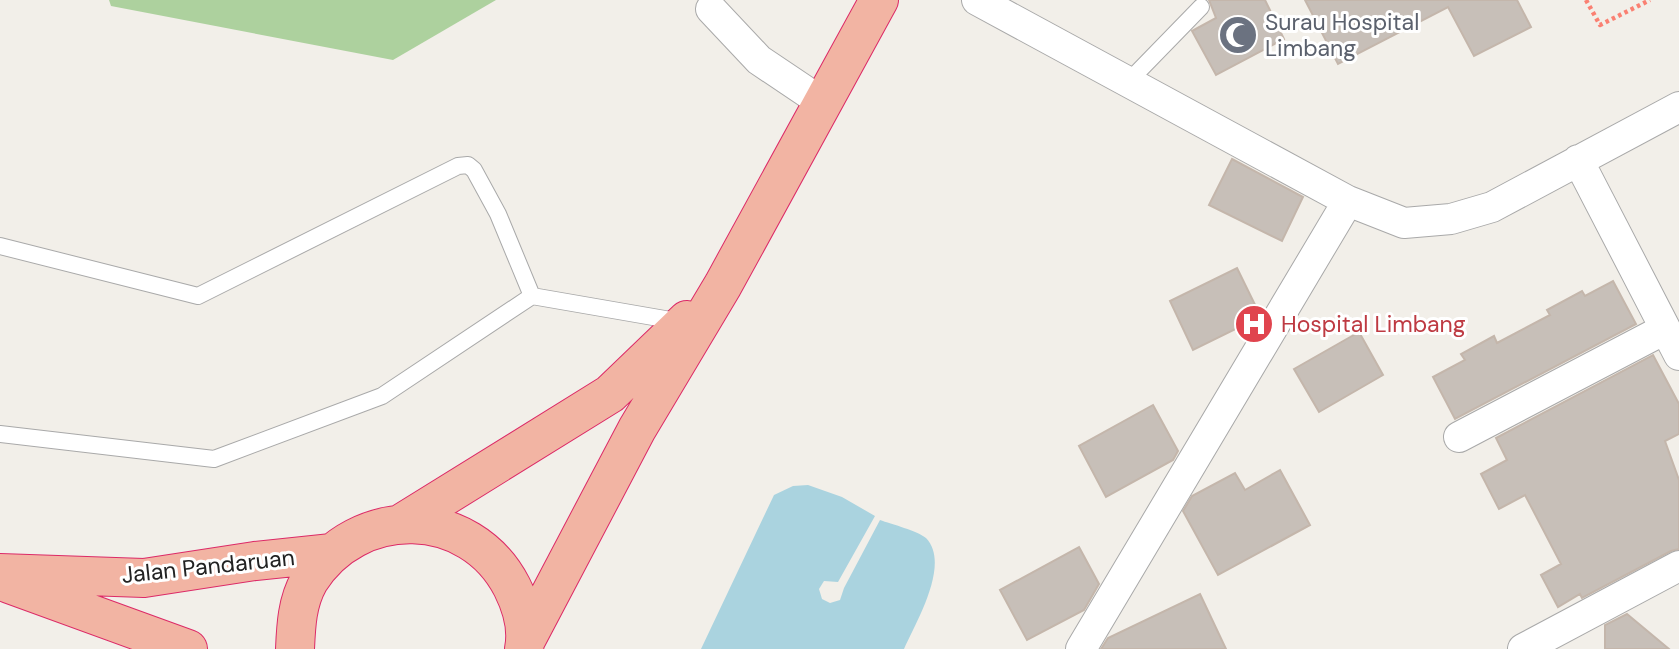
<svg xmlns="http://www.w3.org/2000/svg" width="1679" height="649" viewBox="0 0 1679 649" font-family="'DM Sans',sans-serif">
	<rect width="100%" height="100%" fill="#f2efe9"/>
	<path fill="#add19e" d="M109 0H496L393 60 111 6Z"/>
	<path fill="#aad3df" d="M808 485 842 497 875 516 838 582 824 581 819 589 822 599 830 603 840 600 844 588 880 520C891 524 918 531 926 538 951 564 916 622 904 649H701L774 495 793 486Z"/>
	<path fill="#c7bfb8" stroke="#c4b6ab" stroke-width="2" d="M1209 0H1265L1284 39 1216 75 1192 31 1216 18Z
		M1305 0H1517L1531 27 1474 56 1448 7 1338 64Z
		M1232 159 1303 197 1282 241 1209 205Z
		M1237 268 1260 315 1258 318 1193 350 1170 301Z
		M1613 281 1636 324 1455 419 1433 377 1465 360 1461 354 1494 336 1497 343 1550 315 1547 310 1582 291 1585 296Z
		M1359 332 1383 375 1319 412 1294 369Z
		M1653 355 1679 404V434L1665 441 1679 480V549L1671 551 1582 598 1580 594 1558 607 1541 575 1561 564 1525 495 1499 509 1481 474 1507 460 1496 438Z
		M1153 405 1178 451 1173 460 1106 497 1079 446Z
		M1280 470 1310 525 1218 575 1183 511 1192 496 1235 473 1245 490Z
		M1079 547 1099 584 1084 610 1027 640 1000 590Z
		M1200 594 1226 649H1101L1108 638Z
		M1627 614 1669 649H1605V625Z"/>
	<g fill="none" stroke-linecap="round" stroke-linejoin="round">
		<defs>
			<path id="service" d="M1128 82 1201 7
				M0 246 198 296 458 166 468 165 474 170 498 214 532 296
				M0 434 214 459 382 396 532 296 682 322"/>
			<path id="minor" d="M977 0 1348 201 1404 223 1451 219 1492 207 1679 107
				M711 9 759 60 823 103
				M1578 160 1679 355
				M1459 437 1665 329
				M1081 649 1348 201
				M1523 649 1679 566"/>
			<path id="trunk" d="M402 523 610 394 687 320
				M0 573 144 578 255 561 332 553
				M9 584 188 649
				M526 640 637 429 723 285 879 0
				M295 649C296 626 297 602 309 581 357 504 470 505 512 587 521 605 528 628 524 649"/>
		</defs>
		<use href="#service" stroke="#a9a9a9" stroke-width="18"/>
		<use href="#minor" stroke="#a9a9a9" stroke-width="32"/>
		<use href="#trunk" stroke="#dc2a67" stroke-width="40"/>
		<path stroke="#fa8072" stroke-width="4.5" stroke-dasharray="3.5 3.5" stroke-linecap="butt" d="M1586 0 1600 25 1650 0"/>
		<use href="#service" stroke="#fff" stroke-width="16"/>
		<use href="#minor" stroke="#fff" stroke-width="30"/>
		<use href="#trunk" stroke="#f2b4a3" stroke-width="38"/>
	</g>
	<defs>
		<symbol id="mosque-disc" viewBox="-11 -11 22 22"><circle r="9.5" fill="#6b7280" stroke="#fff"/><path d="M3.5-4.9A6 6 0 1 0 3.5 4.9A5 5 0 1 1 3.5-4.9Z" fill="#fff"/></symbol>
		<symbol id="hospital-disc" viewBox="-11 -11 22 22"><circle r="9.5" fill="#e0444e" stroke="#fff"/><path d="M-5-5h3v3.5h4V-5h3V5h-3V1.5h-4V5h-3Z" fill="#fff"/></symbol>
	</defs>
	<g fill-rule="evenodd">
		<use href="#mosque-disc" x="1216" y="13" width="44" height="44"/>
		<use href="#hospital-disc" x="1232" y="302" width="44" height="44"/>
	</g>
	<g text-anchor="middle" stroke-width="6" stroke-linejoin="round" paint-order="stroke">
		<g font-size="23" fill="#5b616d" stroke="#fff" text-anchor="start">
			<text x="1265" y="30">Surau Hospital<tspan x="1265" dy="26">Limbang</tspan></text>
		</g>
		<g font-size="23" fill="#be3a42" stroke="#fff" text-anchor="start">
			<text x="1281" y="332">Hospital Limbang</text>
		</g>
		<g font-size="23" fill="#222" stroke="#fff">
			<text transform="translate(208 566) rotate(-6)" y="8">Jalan Pandaruan</text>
		</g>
	</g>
</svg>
